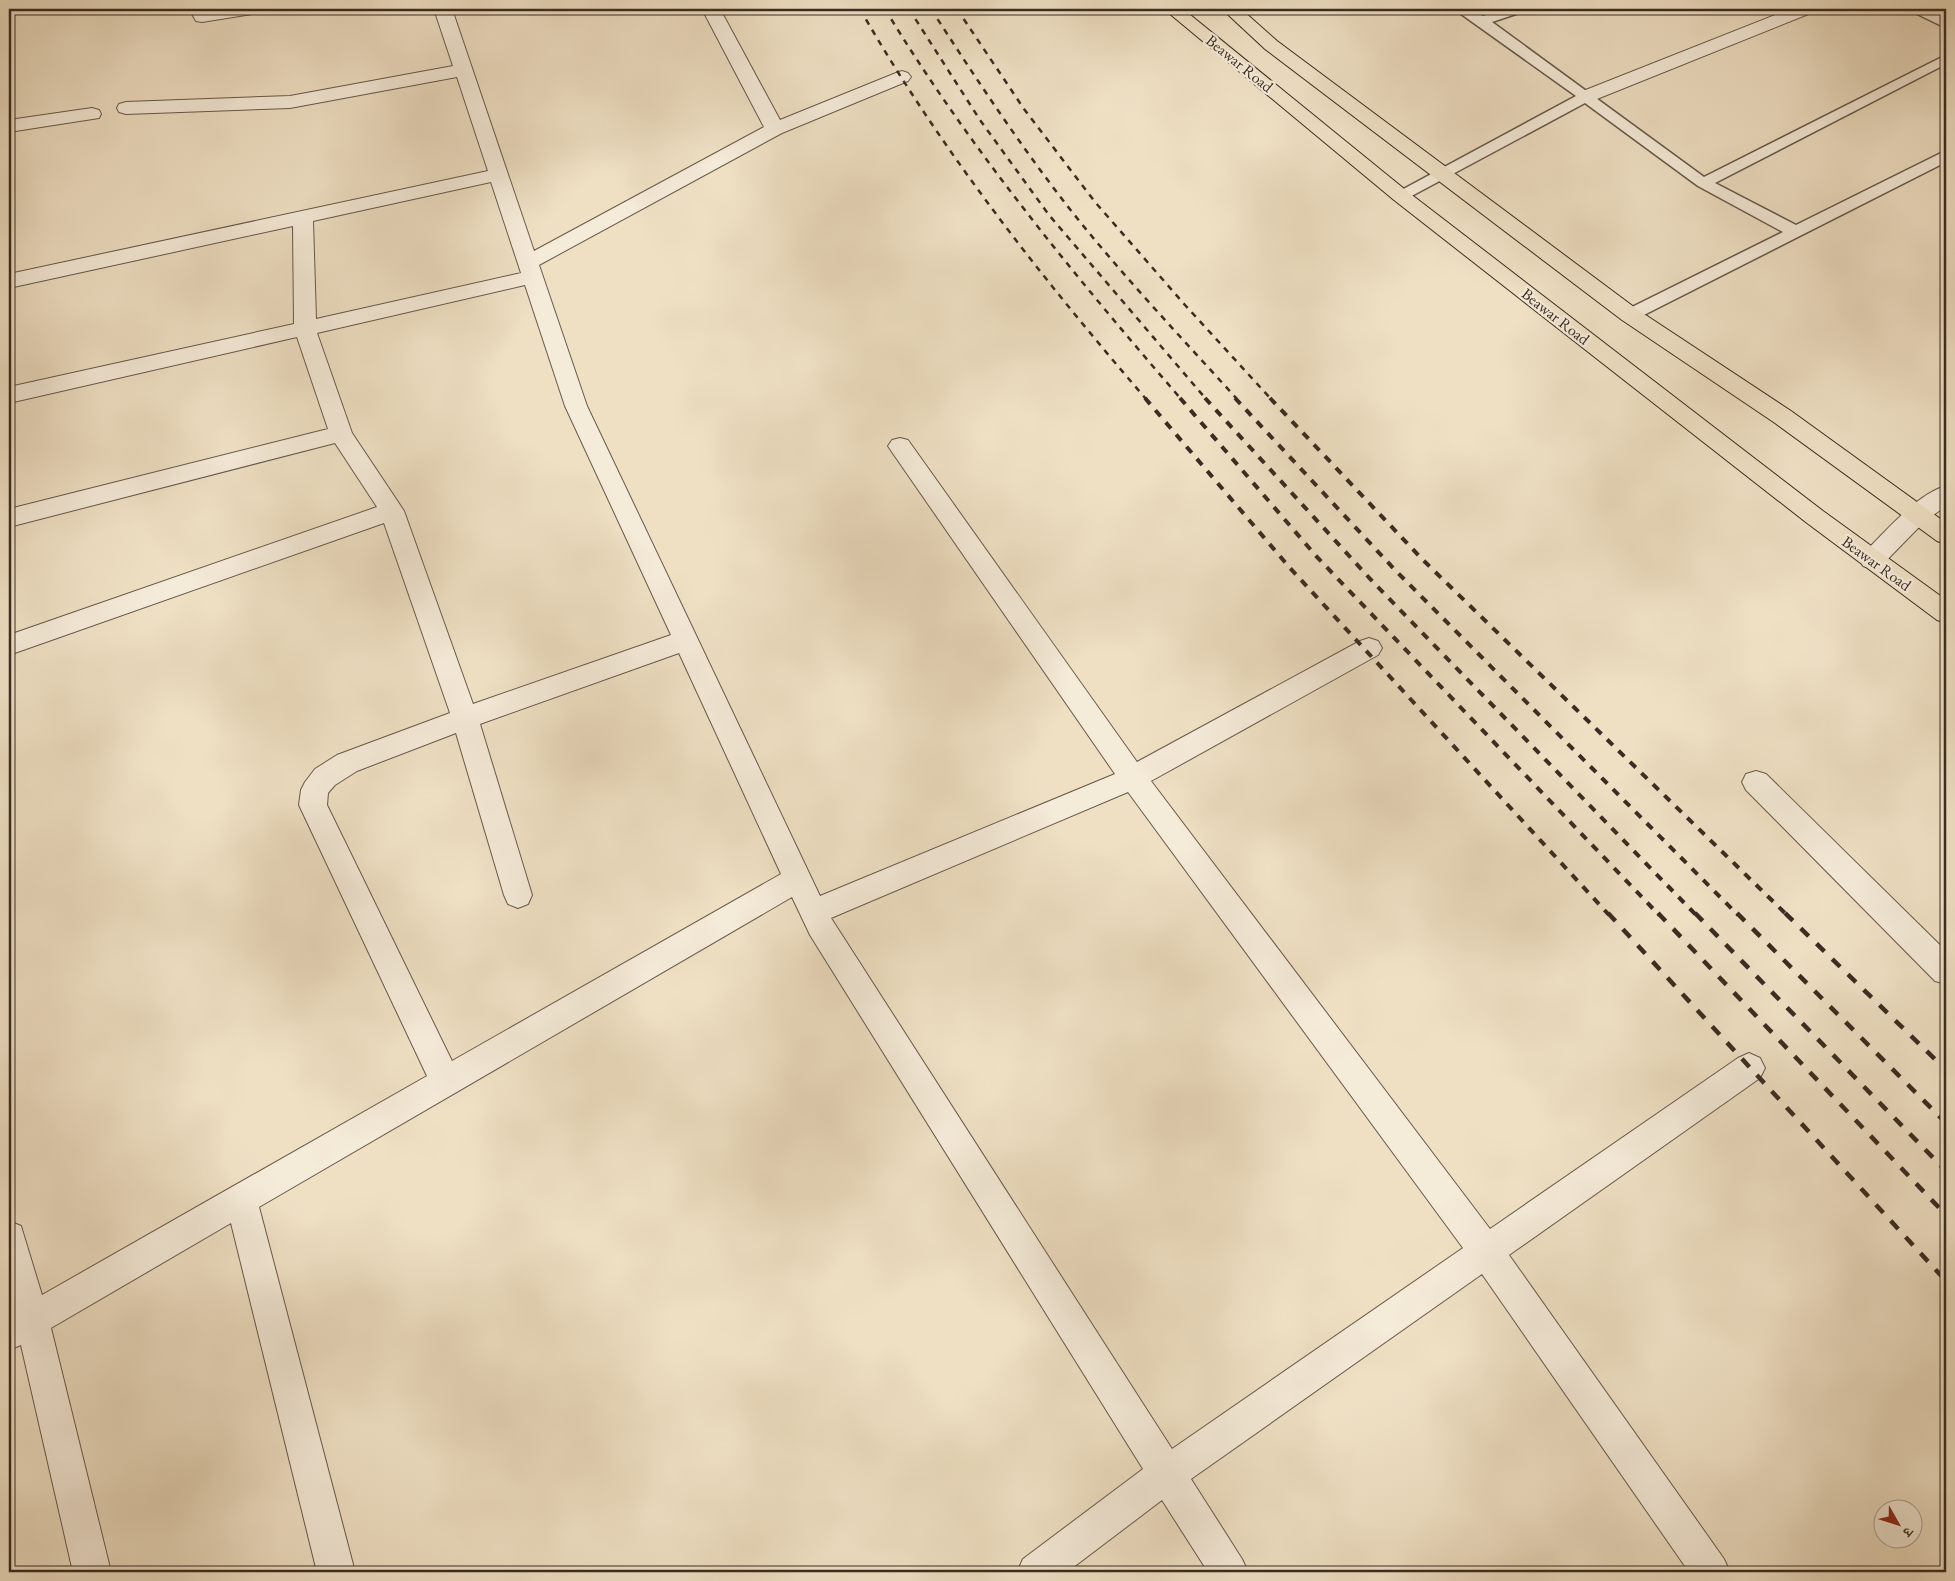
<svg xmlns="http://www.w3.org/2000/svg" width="1955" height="1581" viewBox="0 0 1955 1581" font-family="'EB Garamond','Noto Serif Devanagari',serif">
	<rect width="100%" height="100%" fill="#efe0c4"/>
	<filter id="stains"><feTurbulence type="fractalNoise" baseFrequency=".004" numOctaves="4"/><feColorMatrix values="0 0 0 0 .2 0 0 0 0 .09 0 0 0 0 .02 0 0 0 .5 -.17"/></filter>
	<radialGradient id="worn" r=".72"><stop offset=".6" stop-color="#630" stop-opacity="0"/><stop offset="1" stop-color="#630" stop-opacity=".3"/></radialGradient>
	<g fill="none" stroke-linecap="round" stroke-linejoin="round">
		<defs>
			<path id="service" d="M1454 9H1470L1483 16 1505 9H1524L1522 12 1492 22 1704 177 1946 55V64L1715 183 1796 225 1941 153 1946 152V162L1636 319 1630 320 1624 319 1622 315 1624 311 1783 232 1698 186 1585 103 1406 199H1396L1393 196 1396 193 1576 96Z
				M1911 9H1928L1946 19V28L1913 12Z"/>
			<path id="minor" d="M189 9H207L208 11 221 9H261L258 13 252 14 202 22 196 21Z
				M434 9H452L534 251 764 127 702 9H720L780 120 896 73 902 71 908 73 911 77 908 81 782 133 539 265 587 406 820 896 1115 774 892 452 888 446 892 440 900 438 908 440 1137 762 1360 641 1369 638 1378 641 1382 648 1378 655 1151 781 1490 1229 1738 1058 1749 1053 1760 1058 1765 1068 1760 1078 1509 1255 1724 1559 1730 1572H1689L1482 1274 1191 1479 1242 1559 1248 1572H1208L1162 1500 1067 1572H1017L1023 1559 1143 1469 810 935 792 897 259 1207 355 1572H317L231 1223 51 1328 111 1572H73L21 1345 9 1350V1314L13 1312 9 1297V1221L21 1226 42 1295 427 1076 299 805 301 790 305 782 315 769 337 755 450 713 384 523 9 655V635L377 507 335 443 9 527V509L328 429 297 337 9 403V387L294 324 293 226 9 288V274L488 171 457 77 290 108 126 114 119 112 117 108 119 104 126 102 290 96 453 66ZM491 182 521 273 316 319 313 221ZM525 285 565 406 671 635 473 704 404 511 352 433 317 333ZM679 653 781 874 452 1061 327 805 328 793 335 785 357 771 456 733 504 895 508 904 518 908 528 904 532 895 480 724ZM1128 792 1463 1248 1172 1449 831 918Z
				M1790 9H1814L1811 13 1592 101 1585 103 1578 101 1576 97 1578 93Z
				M92 108 99 110 101 114 99 118 9 132V120Z
				M1946 486V506L1925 521 1881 566 1872 569 1863 566 1860 560 1863 554C1884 533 1918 493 1946 486Z
				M1756 771 1766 774 1946 951V984L1935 981 1746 790 1742 782 1746 774Z"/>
			<path id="primary" d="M1164 9H1183L1408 192 1823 511 1946 600V623L1937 620 1807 523 1394 200Z
				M1222 9H1241L1277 41 1638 310 1791 411 1946 523V544L1937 541 1775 423 1622 320 1265 49Z"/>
		</defs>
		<use href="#service" stroke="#67594a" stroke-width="3"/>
		<use href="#minor" stroke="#67594a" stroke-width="2"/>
		<use href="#primary" stroke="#3a2c22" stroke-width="2"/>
		<use href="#service" fill="#f5ebd9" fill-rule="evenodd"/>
		<use href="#minor" fill="#f5ebd9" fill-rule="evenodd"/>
		<use href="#primary" fill="#efe0c4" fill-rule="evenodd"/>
		<path stroke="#3a2c22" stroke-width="2.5" stroke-dasharray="6 6" stroke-linecap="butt" d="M860 9C940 149 1041 277 1146 399
			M885 9C970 149 1074 275 1181 399
			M909 9 980 120 1049 215 1206 399
			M931 9C975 77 1019 144 1069 208 1121 274 1180 336 1237 399
			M957 9 1024 109 1095 202 1185 305 1271 399"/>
		<path stroke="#3a2c22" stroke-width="4" stroke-dasharray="8 8" stroke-linecap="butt" d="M1145 398 1290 568 1609 915
			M1180 398 1317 557 1659 915
			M1205 398 1373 582 1696 915
			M1235 398 1396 571 1738 915
			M1270 398 1422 559 1787 915"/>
		<path stroke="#3a2c22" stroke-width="4.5" stroke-dasharray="11 11" stroke-linecap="butt" d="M1608 913 1946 1281
			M1658 913 1946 1215
			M1695 913 1946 1171
			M1737 913 1946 1123
			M1785 913 1946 1070"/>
	</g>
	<g text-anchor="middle" stroke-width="4.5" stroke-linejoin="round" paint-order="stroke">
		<g font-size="16" fill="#3a2c22" stroke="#f5ebd9">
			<text transform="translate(1240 63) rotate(39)" y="6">Beawar Road</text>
			<text transform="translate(1556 316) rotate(38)" y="6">Beawar Road</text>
			<text transform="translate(1877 563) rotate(36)" y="6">Beawar Road</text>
		</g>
	</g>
	<rect width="1955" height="1581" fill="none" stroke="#efe0c4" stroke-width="30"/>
	<rect x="10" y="10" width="1935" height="1561" fill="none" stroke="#3a2c22" stroke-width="2.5"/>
	<rect x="15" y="15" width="1925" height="1551" fill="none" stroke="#3a2c22"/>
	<g transform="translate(1898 1524) rotate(129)"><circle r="24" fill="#f5ebd9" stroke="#aa9f90"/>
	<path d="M0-4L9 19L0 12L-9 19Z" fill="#8f2418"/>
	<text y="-8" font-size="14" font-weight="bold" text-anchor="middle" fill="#3a2c22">उ</text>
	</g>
	<rect width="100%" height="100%" filter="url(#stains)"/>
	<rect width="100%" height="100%" fill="url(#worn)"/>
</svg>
